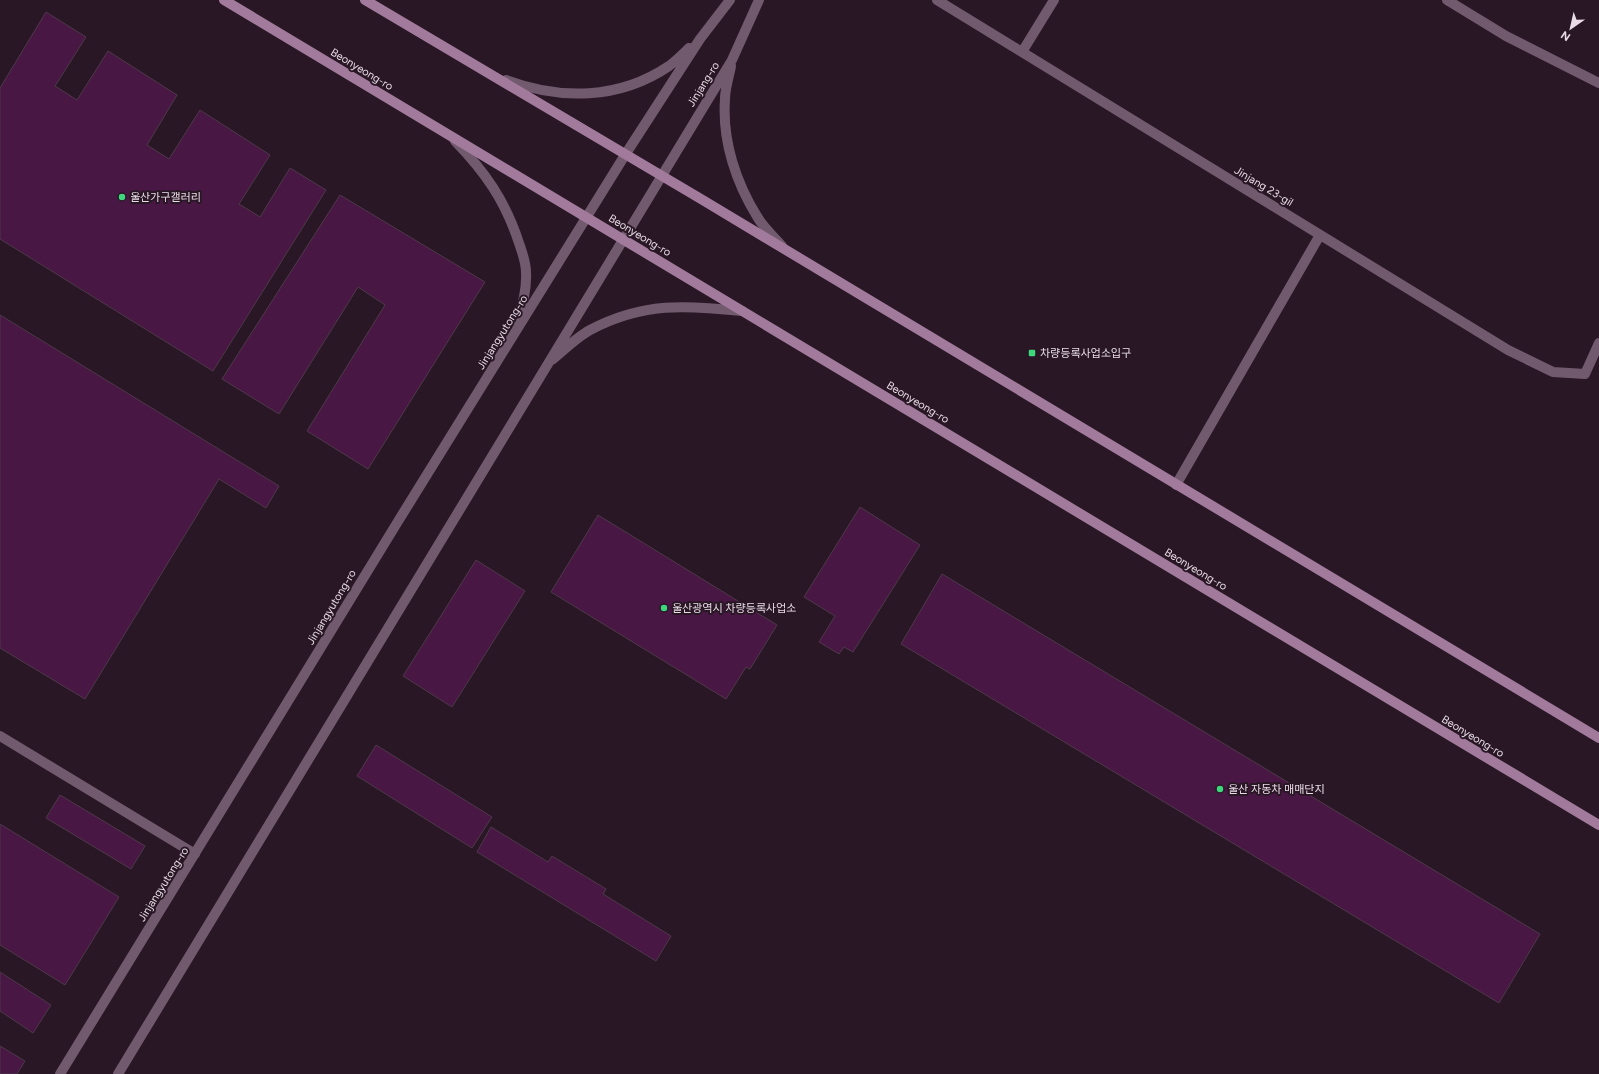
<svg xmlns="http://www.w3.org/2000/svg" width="1599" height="1074" viewBox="0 0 1599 1074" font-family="Figtree,'Noto Sans KR',sans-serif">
	<rect width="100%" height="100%" fill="#291726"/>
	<path fill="#491743" stroke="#4d394a" d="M46 12 86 37 55 86 77 100 108 51 177 95 147 145 169 159 200 110 270 155 239 204 260 217 290 168 326 190 213 371 0 239V88Z
		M340 195 485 282 368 469 307 431 385 305 358 287 279 414 222 379Z
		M0 315 279 486 266 508 219 479 85 699 0 648Z
		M860 507 920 545 853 652 844 647 839 654 819 642 835 616 804 597Z
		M598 515 777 625 750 669 746 667 726 699 551 592Z
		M476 560 525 591 452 707 403 676Z
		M942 574 1540 934 1499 1003 901 644Z
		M376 745 492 817 472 848 357 776Z
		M60 795 145 846 131 869 46 818Z
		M0 824 119 897 65 985 0 945Z
		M491 827 548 862 552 856 606 889 603 894 671 936 656 961 477 852Z
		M0 972 51 1005 33 1033 0 1011Z
		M0 1046 25 1061 17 1074H0Z"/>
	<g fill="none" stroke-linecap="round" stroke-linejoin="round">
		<path stroke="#725a6e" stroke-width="10" d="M937 0 1508 350 1553 372 1585 374 1599 343
			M1447 0 1506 36 1599 83
			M1022 52 1054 0
			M1176 485 1320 235
			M0 736 195 854"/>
		<path stroke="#725a6e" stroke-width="10" d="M731 66C729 77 725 88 725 99 722 141 736 183 758 218 764 228 774 237 782 246
			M506 80C560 100 619 100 669 66 676 61 683 54 689 48
			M455 141C485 172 505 200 519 243 522 252 526 262 526 272 527 290 522 306 517 323
			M552 360C564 350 577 337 590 330 643 302 686 305 742 311
			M60 1074 397 523 625 155 700 39 730 0
			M118 1074 732 60 759 0"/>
		<path stroke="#a27b9c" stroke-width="10" d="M224 0 1599 825
			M365 0 701 199 1599 738"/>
	</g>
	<g fill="#3fd77d" stroke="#291726" stroke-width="1.5">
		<circle cx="122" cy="197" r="4"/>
		<rect x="1028" y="349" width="8" height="8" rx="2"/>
		<circle cx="664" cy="608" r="4"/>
		<circle cx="1220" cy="789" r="4"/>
	</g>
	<g text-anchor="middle" stroke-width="4" stroke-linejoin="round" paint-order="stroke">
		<g font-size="11" fill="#e9dce6" stroke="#291726">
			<text transform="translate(362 69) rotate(31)" y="4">Beonyeong-ro</text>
			<text transform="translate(703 84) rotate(-58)" y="4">Jinjang-ro</text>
			<text transform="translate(1264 186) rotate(31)" y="4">Jinjang 23-gil</text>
			<text transform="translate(640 235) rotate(31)" y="4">Beonyeong-ro</text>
			<text transform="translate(502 332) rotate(-58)" y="4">Jinjangyutong-ro</text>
			<text transform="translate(918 402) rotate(31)" y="4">Beonyeong-ro</text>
			<text transform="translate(1196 569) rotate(31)" y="4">Beonyeong-ro</text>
			<text transform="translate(331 607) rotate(-59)" y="4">Jinjangyutong-ro</text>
			<text transform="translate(1473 736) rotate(31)" y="4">Beonyeong-ro</text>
			<text transform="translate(163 884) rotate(-58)" y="4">Jinjangyutong-ro</text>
		</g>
		<g font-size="11" fill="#e9dce6" stroke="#291726" text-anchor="start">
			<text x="130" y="201">울산가구갤러리</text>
			<text x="1040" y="357">차량등록사업소입구</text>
			<text x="672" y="612">울산광역시 차량등록사업소</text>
			<text x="1228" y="793">울산 자동차 매매단지</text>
		</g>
	</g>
	<g transform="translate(1571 28) rotate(214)" stroke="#291726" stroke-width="3" paint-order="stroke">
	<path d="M0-3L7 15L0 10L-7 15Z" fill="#e9dce6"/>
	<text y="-6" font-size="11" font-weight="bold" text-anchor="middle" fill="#e9dce6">N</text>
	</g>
</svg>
